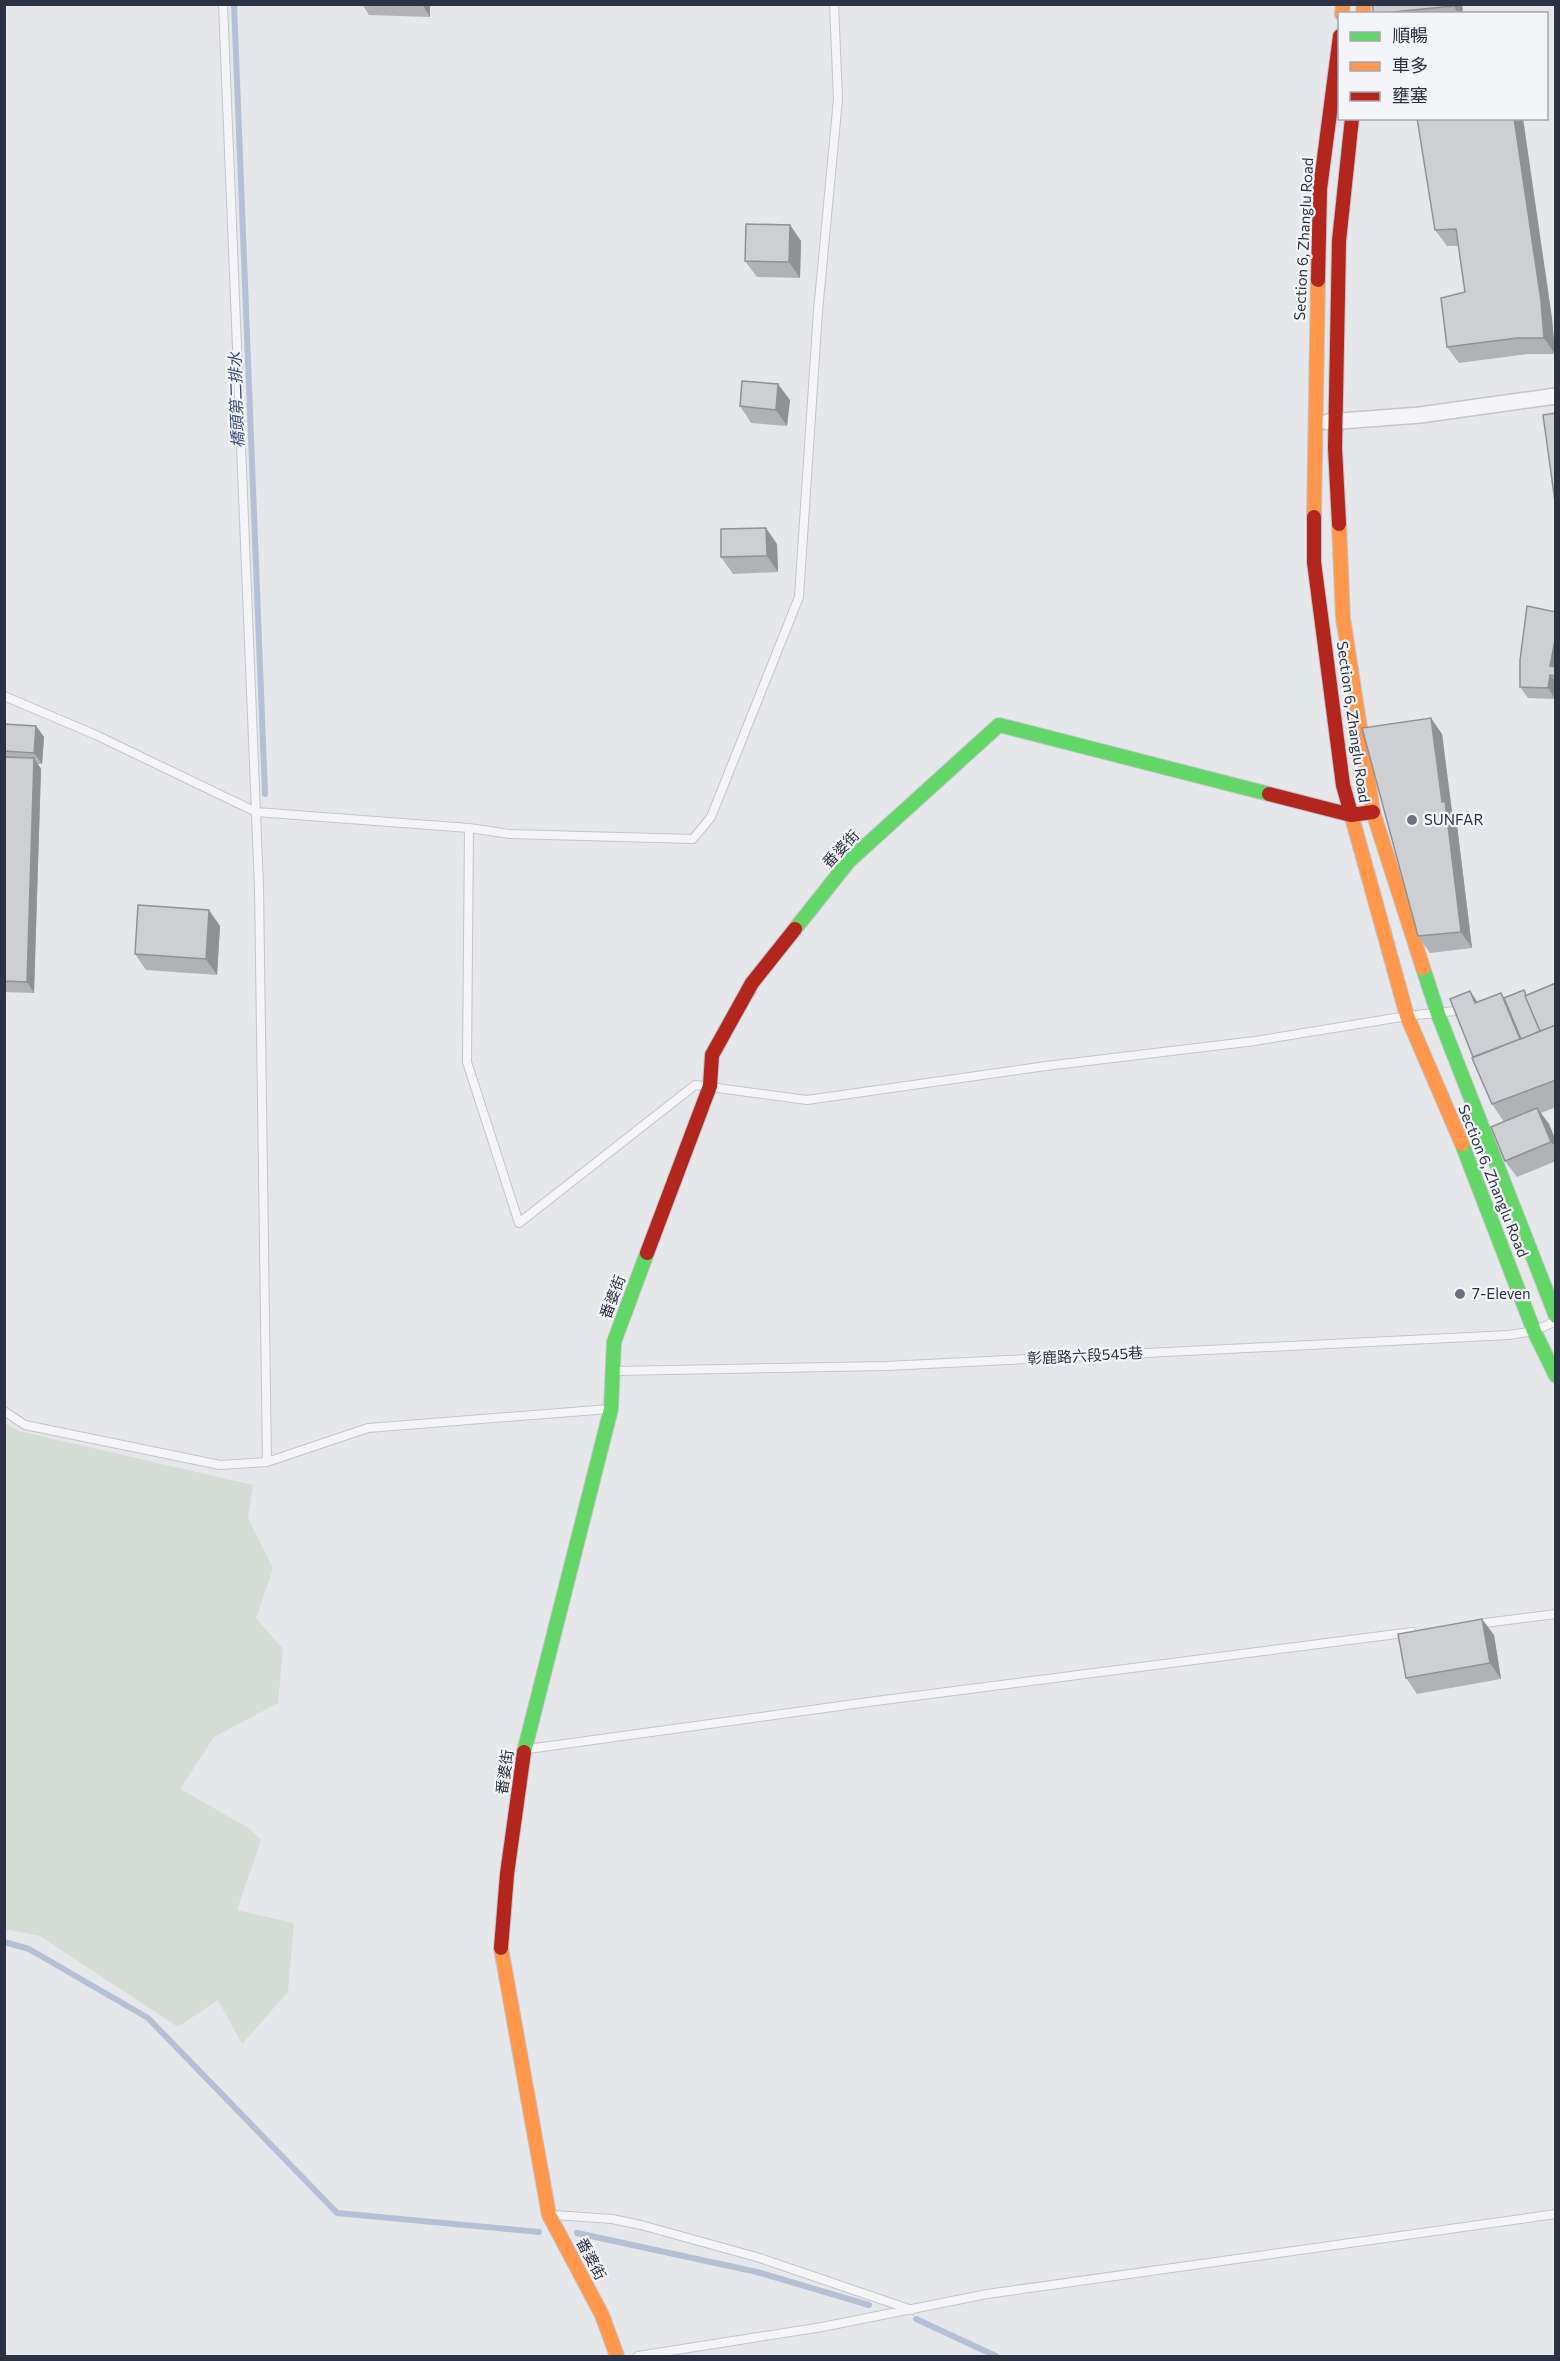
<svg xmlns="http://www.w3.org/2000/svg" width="1560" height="2361" viewBox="0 0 1560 2361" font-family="Commissioner,'Noto Sans TC',sans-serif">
	<rect width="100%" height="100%" fill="#e5e7ea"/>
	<path fill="#d5ddd6" d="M5 1423 19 1431 253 1485 248 1518 273 1568 256 1618 283 1649 278 1703 214 1737 180 1789 249 1828 261 1840 237 1910 294 1923 288 1992 242 2044 218 2000 178 2027 40 1936 5 1929Z"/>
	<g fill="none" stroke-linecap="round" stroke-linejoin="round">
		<path stroke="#b5c0d4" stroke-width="6" d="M234 4 265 794
			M4 1942 29 1949 148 2018 337 2213 539 2232
			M577 2233 757 2272 869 2305
			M916 2319 996 2356"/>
		<defs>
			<path id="lane" d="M223 4 259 887 267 1462
				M4 696 96 735 256 812 469 828 510 834 693 839 711 817 799 597 818 311 838 99 834 4
				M469 828 467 1062 519 1223 695 1085 807 1100 1046 1066 1255 1041 1407 1016 1465 1010
				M614 1371 886 1366 1509 1335 1534 1331 1556 1321
				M4 1411 25 1425 220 1465 267 1462 368 1428 609 1409
				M1477 1624 1556 1614
				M528 1749 876 1701 1412 1632
				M554 2215 612 2219 641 2225 760 2258 912 2310
				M638 2356 822 2327 987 2294 1556 2214"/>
			<path id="street" d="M1328 422 1420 415 1556 396"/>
			<path id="fast" d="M795 929 849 861 999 725 1269 794
				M1423 968 1438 1014 1556 1316
				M1462 1144 1534 1331 1556 1376
				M524 1752 611 1409 614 1342 647 1253"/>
			<path id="slow" d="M1342 14 1343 4
				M1363 14 1364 4
				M1314 517 1318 280
				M1339 524 1343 618 1373 812 1423 968
				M1350 810 1407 1016 1462 1144
				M501 1948 549 2215 602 2315 617 2356"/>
			<path id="jam" d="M1318 280 1320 189 1340 36
				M1314 517V562L1343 785 1350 810
				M1339 524 1335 448 1339 241 1352 118
				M1269 794 1351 815 1373 812
				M647 1253 710 1086 712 1055 752 983 795 929
				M501 1948 507 1874 524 1752"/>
		</defs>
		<use href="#lane" stroke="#c3c5c8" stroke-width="10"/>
		<use href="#street" stroke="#c3c5c8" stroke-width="18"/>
		<use href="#fast" stroke="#c3c5c8" stroke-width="16"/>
		<use href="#slow" stroke="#c3c5c8" stroke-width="16"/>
		<use href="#jam" stroke="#c3c5c8" stroke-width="16"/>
		<use href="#lane" stroke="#f5f5f7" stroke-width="8"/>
		<use href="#street" stroke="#f5f5f7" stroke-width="15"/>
		<use href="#fast" stroke="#63d668" stroke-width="14"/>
		<use href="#slow" stroke="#ff974d" stroke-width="14"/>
		<use href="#jam" stroke="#b3261e" stroke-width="14"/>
	</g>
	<path fill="#b1b2b5" d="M362 4H430V17L369 15Z
		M1462 4 1463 14H1381Z
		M1417 118 1552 318 1555 354H1528L1459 363 1447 347 1465 292 1458 246H1447L1435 230Z
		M790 225 801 241 800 278 757 277 745 261Z
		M790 400 787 426 751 423 740 406Z
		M777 544 778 572 733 574 721 557Z
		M1556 612 1555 699 1528 698 1520 687Z
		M4 724 36 726 44 737 42 764H38L41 769 34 993 4 992Z
		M1442 734 1452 812 1456 817 1472 948 1430 953 1418 936Z
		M220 926 217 975 146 970 135 954Z
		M1556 983V1107L1541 1113 1549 1124 1556 1141V1161L1517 1177 1505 1161 1504 1122 1492 1104 1478 1002 1528 995Z
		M1494 1635 1501 1679 1417 1694 1406 1678Z"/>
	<path fill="#909193" d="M422 4H430V17Z
		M1453 4H1462L1463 14H1458Z
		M1514 118H1523L1552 318 1555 354 1544 338Z
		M790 225 801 241 800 278 789 262Z
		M778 384 790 400 787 426 776 410Z
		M766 528 777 544 778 572 767 556Z
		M1556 635V674L1550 666Z
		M1550 675 1556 682 1555 699 1548 688Z
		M1431 718 1442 734 1452 812 1456 817 1472 948 1461 932Z
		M36 726 44 737 42 764 34 753Z
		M34 758 41 769 34 993 27 982Z
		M209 910 220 926 217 975 206 959Z
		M1470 991 1481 1007 1475 1003Z
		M1501 993 1512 1009 1528 1049 1522 1045Z
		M1537 1108 1549 1124 1556 1141V1147L1551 1142Z
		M1482 1619 1494 1635 1501 1679 1490 1663Z"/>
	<path fill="#cecfd2" stroke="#909193" stroke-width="1.5" d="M1373 4H1453V6L1373 14Z
		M1417 118H1514L1541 301 1544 338H1517L1447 347 1441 298 1465 292 1456 229 1435 230Z
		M746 224 790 225 789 262 745 261Z
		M742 381 778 384 776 410 740 406Z
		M1556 413V509L1543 415Z
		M766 528 767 556 721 557V529Z
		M1527 606 1556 612V635L1550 666 1556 667V676L1550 675 1548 688 1520 687V660Z
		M1431 718 1442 802 1445 801 1461 932 1418 936 1362 728Z
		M4 724 36 726 34 753 4 751Z
		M4 757 34 758 27 982 4 981Z
		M138 905 209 910 206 959 135 954Z
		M1556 983V1025L1540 1031 1525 996Z
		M1524 990 1526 995 1525 996 1540 1031 1521 1039 1504 998Z
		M1470 991 1475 1003 1501 993 1520 1039 1473 1057 1450 999Z
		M1556 1025V1080L1492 1104 1472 1058Z
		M1537 1108 1551 1142 1505 1161 1491 1127Z
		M1482 1619 1490 1663 1406 1678 1398 1634Z"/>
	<g fill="#6d717e" stroke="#f4f5f9" stroke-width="2">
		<circle cx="1412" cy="820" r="6"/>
		<circle cx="1460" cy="1294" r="6"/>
	</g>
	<g text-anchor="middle" stroke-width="4.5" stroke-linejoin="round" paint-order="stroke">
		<g font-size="15" fill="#2c3244" stroke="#f4f5f9">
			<text transform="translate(1304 239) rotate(-87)" y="5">Section 6, Zhanglu Road</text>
			<text transform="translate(1353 722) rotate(82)" y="5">Section 6, Zhanglu Road</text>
			<text transform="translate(841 849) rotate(-46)" y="5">番婆街</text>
			<text transform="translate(1493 1181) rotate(68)" y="5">Section 6, Zhanglu Road</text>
			<text transform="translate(613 1297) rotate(-69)" y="5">番婆街</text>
			<text transform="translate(1085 1356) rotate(-3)" y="5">彰鹿路六段545巷</text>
			<text transform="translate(505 1772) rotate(-82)" y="5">番婆街</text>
			<text transform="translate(591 2259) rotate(62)" y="5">番婆街</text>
		</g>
		<g font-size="15" fill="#2c3244" stroke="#f4f5f9" text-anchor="start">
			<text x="1424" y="825">SUNFAR</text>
			<text x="1472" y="1299">7-Eleven</text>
		</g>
		<g font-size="16" font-style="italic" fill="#374c77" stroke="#f4f5f9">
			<text transform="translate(236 400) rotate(-92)" y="6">橋頭第二排水</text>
		</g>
	</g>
	<rect width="1560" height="2361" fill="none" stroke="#2c3244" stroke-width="12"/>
	<rect x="1338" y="12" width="210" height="108" fill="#f4f5f9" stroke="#a4a7b1" stroke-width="1.5"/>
	<rect x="1350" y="32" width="30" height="9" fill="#63d668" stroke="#a4a7b1" stroke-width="1.5"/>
	<text x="1392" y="42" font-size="18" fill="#2c3244">順暢</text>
	<rect x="1350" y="62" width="30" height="9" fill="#ff974d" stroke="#a4a7b1" stroke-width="1.5"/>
	<text x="1392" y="72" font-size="18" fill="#2c3244">車多</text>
	<rect x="1350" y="92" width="30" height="9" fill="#b3261e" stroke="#a4a7b1" stroke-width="1.5"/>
	<text x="1392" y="102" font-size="18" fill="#2c3244">壅塞</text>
</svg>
